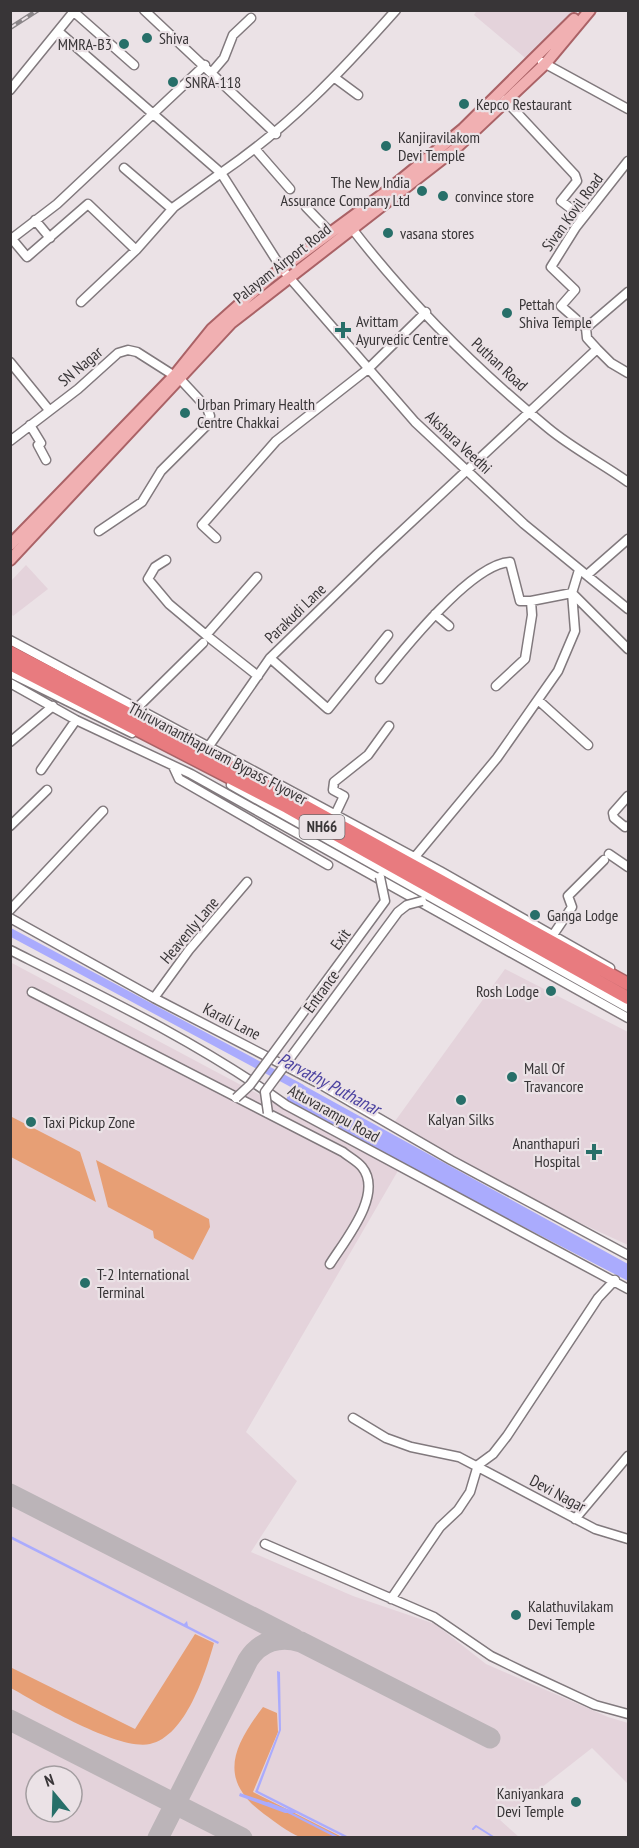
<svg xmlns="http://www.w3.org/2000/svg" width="639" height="1848" viewBox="0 0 639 1848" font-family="'PT Sans Narrow',sans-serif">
	<rect width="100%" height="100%" fill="#ebe2e6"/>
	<path fill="#e4d3db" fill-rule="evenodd" d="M477 10 576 11 530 62 474 15Z
		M26 565 48 589 13 616 11 613V581Z
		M10 962 399 1169 246 1432 297 1481 251 1552 353 1596 435 1624 486 1664 608 1717 628 1723V1784L592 1748 500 1820 519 1837H11ZM36 1776H72V1812H36Z
		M505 969 628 1032V1245L517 1194 393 1124Z"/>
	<path fill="#e79f75" d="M10 1116 80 1152 96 1202 11 1157Z
		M96 1160 209 1219 210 1227 193 1260 154 1238 153 1231 108 1207Z
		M195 1634 214 1643C205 1674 186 1736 150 1744 119 1751 39 1704 11 1688L10 1667 135 1729Z
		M263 1707 277 1713 278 1732 253 1792 342 1837C330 1837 311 1841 300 1837 288 1832 275 1822 264 1814 218 1780 232 1748 263 1707Z"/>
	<path fill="#aaabfd" d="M294 1080 628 1264V1281L285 1103Z
		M11 1536 184 1624 187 1621 188 1626 219 1642 218 1644 11 1539Z
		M277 1671 280 1672 281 1730 258 1791 349 1837H344L296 1813H285L239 1796 240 1793 290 1810 255 1792 279 1730Z"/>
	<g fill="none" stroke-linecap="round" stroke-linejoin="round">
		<path stroke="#aaabfd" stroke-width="2" d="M268 1803 278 1807
			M288 1812 339 1838
			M473 1829 476 1826 495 1838"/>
		<path stroke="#aaabfd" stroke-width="8" d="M10 932 301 1088"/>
		<path stroke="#bbb4b8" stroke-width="21" d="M10 1494 295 1639
			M10 1720 242 1838
			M158 1838 248 1660C260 1641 280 1635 301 1642L490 1738"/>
		<defs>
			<path id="minor" d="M144 10 276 134
				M396 10C340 73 291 125 221 173L282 269 415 422 524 524 628 609
				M74 12 134 65
				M59 32 221 173 174 207 136 250 81 302
				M542 62 628 109
				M212 72 224 58 233 35 251 18
				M335 78 358 95
				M10 90 75 10
				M505 100 575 175 577 181 561 201 583 218
				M256 150 290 189
				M124 168 172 209
				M306 207 330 232
				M35 220 50 238
				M350 226C407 300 476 369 548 428 572 448 603 464 628 482
				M12 239 27 257 88 204 136 250
				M10 240 57 204 205 65
				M586 328 561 306 575 290 551 267 576 227 628 161
				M597 349 611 363 628 373
				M10 362 49 410
				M30 425 41 443 38 445 46 460
				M10 441 78 389 118 353 128 350 137 352 181 380 207 408 210 416 208 424 161 471 142 502 99 531
				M216 538 202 525 276 441 368 369 426 312
				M166 560 155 567 148 579 169 604 206 635 257 577
				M587 575 628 539
				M435 614 449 626
				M206 635 258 676
				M388 635 328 709 270 658 376 555 597 349 587 338 586 328 628 292
				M10 640 440 871 610 968
				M10 673 132 733
				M380 679C403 650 471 564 510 562L520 601H531L572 593 628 649
				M10 683 76 720 191 774 628 1018
				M496 686 525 659 532 615 531 601
				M538 700 588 745
				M137 708 203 643
				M10 742 53 706
				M209 746 270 658
				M173 766 179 779 328 865
				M41 770 76 720
				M231 785 628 1008
				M628 796 613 813 614 818 625 827 628 826
				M335 815 344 796 333 790 334 782 368 755 389 726
				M10 826 47 790
				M609 854 628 867
				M414 858 497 758 558 671 575 631 572 593 579 570
				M10 910 103 811
				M10 918 154 998 318 1083 451 1160 628 1255
				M553 935 572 907 568 896 604 860
				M10 950C104 997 201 1044 286 1105L628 1289
				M32 992 343 1152C349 1157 357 1161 362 1167 384 1194 345 1240 330 1264
				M154 998 189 950 247 882
				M353 1418 386 1438 411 1447 459 1457 595 1529 628 1539
				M575 1519 628 1456
				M265 1544 434 1617 491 1656 524 1672 595 1705 628 1714
				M391 1599 440 1527 458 1510 470 1492 478 1465 493 1454 507 1436 598 1298 615 1280"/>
			<path id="major" d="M10 545 175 375 212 329 269 278 386 192 463 129 574 19
				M10 560 231 323 455 149 545 64 590 10"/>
			<path id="highway" d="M10 652 290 798 628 984
				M10 664 287 807 628 998"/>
		</defs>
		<use href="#minor" stroke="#81797d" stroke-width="11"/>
		<use href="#major" stroke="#aa6266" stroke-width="14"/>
		<use href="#highway" stroke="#aa6266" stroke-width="15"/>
		<use href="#minor" stroke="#fff" stroke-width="8"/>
		<use href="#major" stroke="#f1b0b2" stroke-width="10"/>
		<use href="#highway" stroke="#e87b7f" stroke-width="12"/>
		<defs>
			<path id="rail" d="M10 28 38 10"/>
		</defs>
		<use href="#rail" stroke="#8b8689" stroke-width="4.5"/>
		<use href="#rail" stroke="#ebe2e6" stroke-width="2" stroke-dasharray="7" stroke-linecap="butt"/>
		<defs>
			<path id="minor-bridge" d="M236 1098 250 1085 385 901 380 877
				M268 1113 265 1092 398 912 407 905 422 901"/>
		</defs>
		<use href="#minor-bridge" stroke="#81797d" stroke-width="11" stroke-linecap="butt"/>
		<use href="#minor-bridge" stroke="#fff" stroke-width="8"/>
	</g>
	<g fill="#276f69" stroke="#ebe2e6" stroke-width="2">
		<circle cx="147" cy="38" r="6"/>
		<circle cx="124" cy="44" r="6"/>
		<circle cx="173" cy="82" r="6"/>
		<circle cx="464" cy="104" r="6"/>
		<circle cx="386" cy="146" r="6"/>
		<circle cx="422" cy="191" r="6"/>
		<circle cx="443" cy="196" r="6"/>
		<circle cx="388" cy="233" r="6"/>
		<circle cx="507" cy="313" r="6"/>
		<path d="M340 321h6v6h6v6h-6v6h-6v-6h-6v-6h6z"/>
		<circle cx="185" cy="413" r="6"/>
		<circle cx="535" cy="915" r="6"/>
		<circle cx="551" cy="991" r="6"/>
		<circle cx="512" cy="1077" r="6"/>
		<circle cx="461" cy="1100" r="6"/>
		<circle cx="31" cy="1122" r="6"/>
		<path d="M591 1143h6v6h6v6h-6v6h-6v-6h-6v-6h6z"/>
		<circle cx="85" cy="1283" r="6"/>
		<circle cx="516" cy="1615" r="6"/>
		<circle cx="576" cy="1802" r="6"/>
	</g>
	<g text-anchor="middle" stroke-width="4.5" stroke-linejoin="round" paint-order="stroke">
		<rect fill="#ebe2e6" stroke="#6e696c" stroke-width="1.5" x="299.5" y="815" width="45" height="24" rx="4.5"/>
		<g font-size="15" font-weight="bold" fill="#383537">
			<text x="322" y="832">NH66</text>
		</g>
		<g font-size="16" fill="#383537" stroke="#ebe2e6" text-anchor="start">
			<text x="159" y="44">Shiva</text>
			<text x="112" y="50" text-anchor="end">MMRA-B3</text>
			<text x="185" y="88">SNRA-118</text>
			<text x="476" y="110">Kepco Restaurant</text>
			<text x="398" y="143">Kanjiravilakom<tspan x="398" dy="18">Devi Temple</tspan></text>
			<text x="410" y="188" text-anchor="end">The New India<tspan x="410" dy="18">Assurance Company Ltd</tspan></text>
			<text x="455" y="202">convince store</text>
			<text x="400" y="239">vasana stores</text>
			<text x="519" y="310">Pettah<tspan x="519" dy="18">Shiva Temple</tspan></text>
			<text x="356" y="327">Avittam<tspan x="356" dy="18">Ayurvedic Centre</tspan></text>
			<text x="197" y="410">Urban Primary Health<tspan x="197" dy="18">Centre Chakkai</tspan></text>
			<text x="547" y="921">Ganga Lodge</text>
			<text x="539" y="997" text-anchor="end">Rosh Lodge</text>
			<text x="524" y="1074">Mall Of<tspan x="524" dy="18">Travancore</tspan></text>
			<text x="461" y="1125" text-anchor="middle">Kalyan Silks</text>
			<text x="43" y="1128">Taxi Pickup Zone</text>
			<text x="580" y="1149" text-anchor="end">Ananthapuri<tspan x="580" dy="18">Hospital</tspan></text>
			<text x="97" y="1280">T-2 International<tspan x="97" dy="18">Terminal</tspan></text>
			<text x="528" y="1612">Kalathuvilakam<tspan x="528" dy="18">Devi Temple</tspan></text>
			<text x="564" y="1799" text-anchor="end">Kaniyankara<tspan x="564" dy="18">Devi Temple</tspan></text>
		</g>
		<g font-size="16" fill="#383537" stroke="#ebe2e6">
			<text transform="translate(572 212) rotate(-54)" y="6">Sivan Kovil Road</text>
			<text transform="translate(282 263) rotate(-38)" y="6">Palayam Airport Road</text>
			<text transform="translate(500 364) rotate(43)" y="6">Puthan Road</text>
			<text transform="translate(80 366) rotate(-40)" y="6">SN Nagar</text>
			<text transform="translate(459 442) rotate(43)" y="6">Akshara Veedhi</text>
			<text transform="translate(295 613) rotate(-44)" y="6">Parakudi Lane</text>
			<text transform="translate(218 753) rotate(28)" y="6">Thiruvananthapuram Bypass Flyover</text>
			<text transform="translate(189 930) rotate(-50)" y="6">Heavenly Lane</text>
			<text transform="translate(340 939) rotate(-53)" y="6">Exit</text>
			<text transform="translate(321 991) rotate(-54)" y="6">Entrance</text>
			<text transform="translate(232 1021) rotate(27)" y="6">Karali Lane</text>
			<text transform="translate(334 1113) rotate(29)" y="6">Attuvarampu Road</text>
			<text transform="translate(558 1493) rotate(28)" y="6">Devi Nagar</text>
		</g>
		<g font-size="18" font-style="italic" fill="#4b42a0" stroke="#ebe2e6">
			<text transform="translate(329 1084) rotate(28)" y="6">Parvathy Puthanar</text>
		</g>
	</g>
	<rect width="639" height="1848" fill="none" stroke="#383537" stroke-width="24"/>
	<g transform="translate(54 1794) rotate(341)"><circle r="28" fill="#ebe2e6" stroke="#a39da0" stroke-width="1.5"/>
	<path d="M0-4.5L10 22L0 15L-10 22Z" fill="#276f69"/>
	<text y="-9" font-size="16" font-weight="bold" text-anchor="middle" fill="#383537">N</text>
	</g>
</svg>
